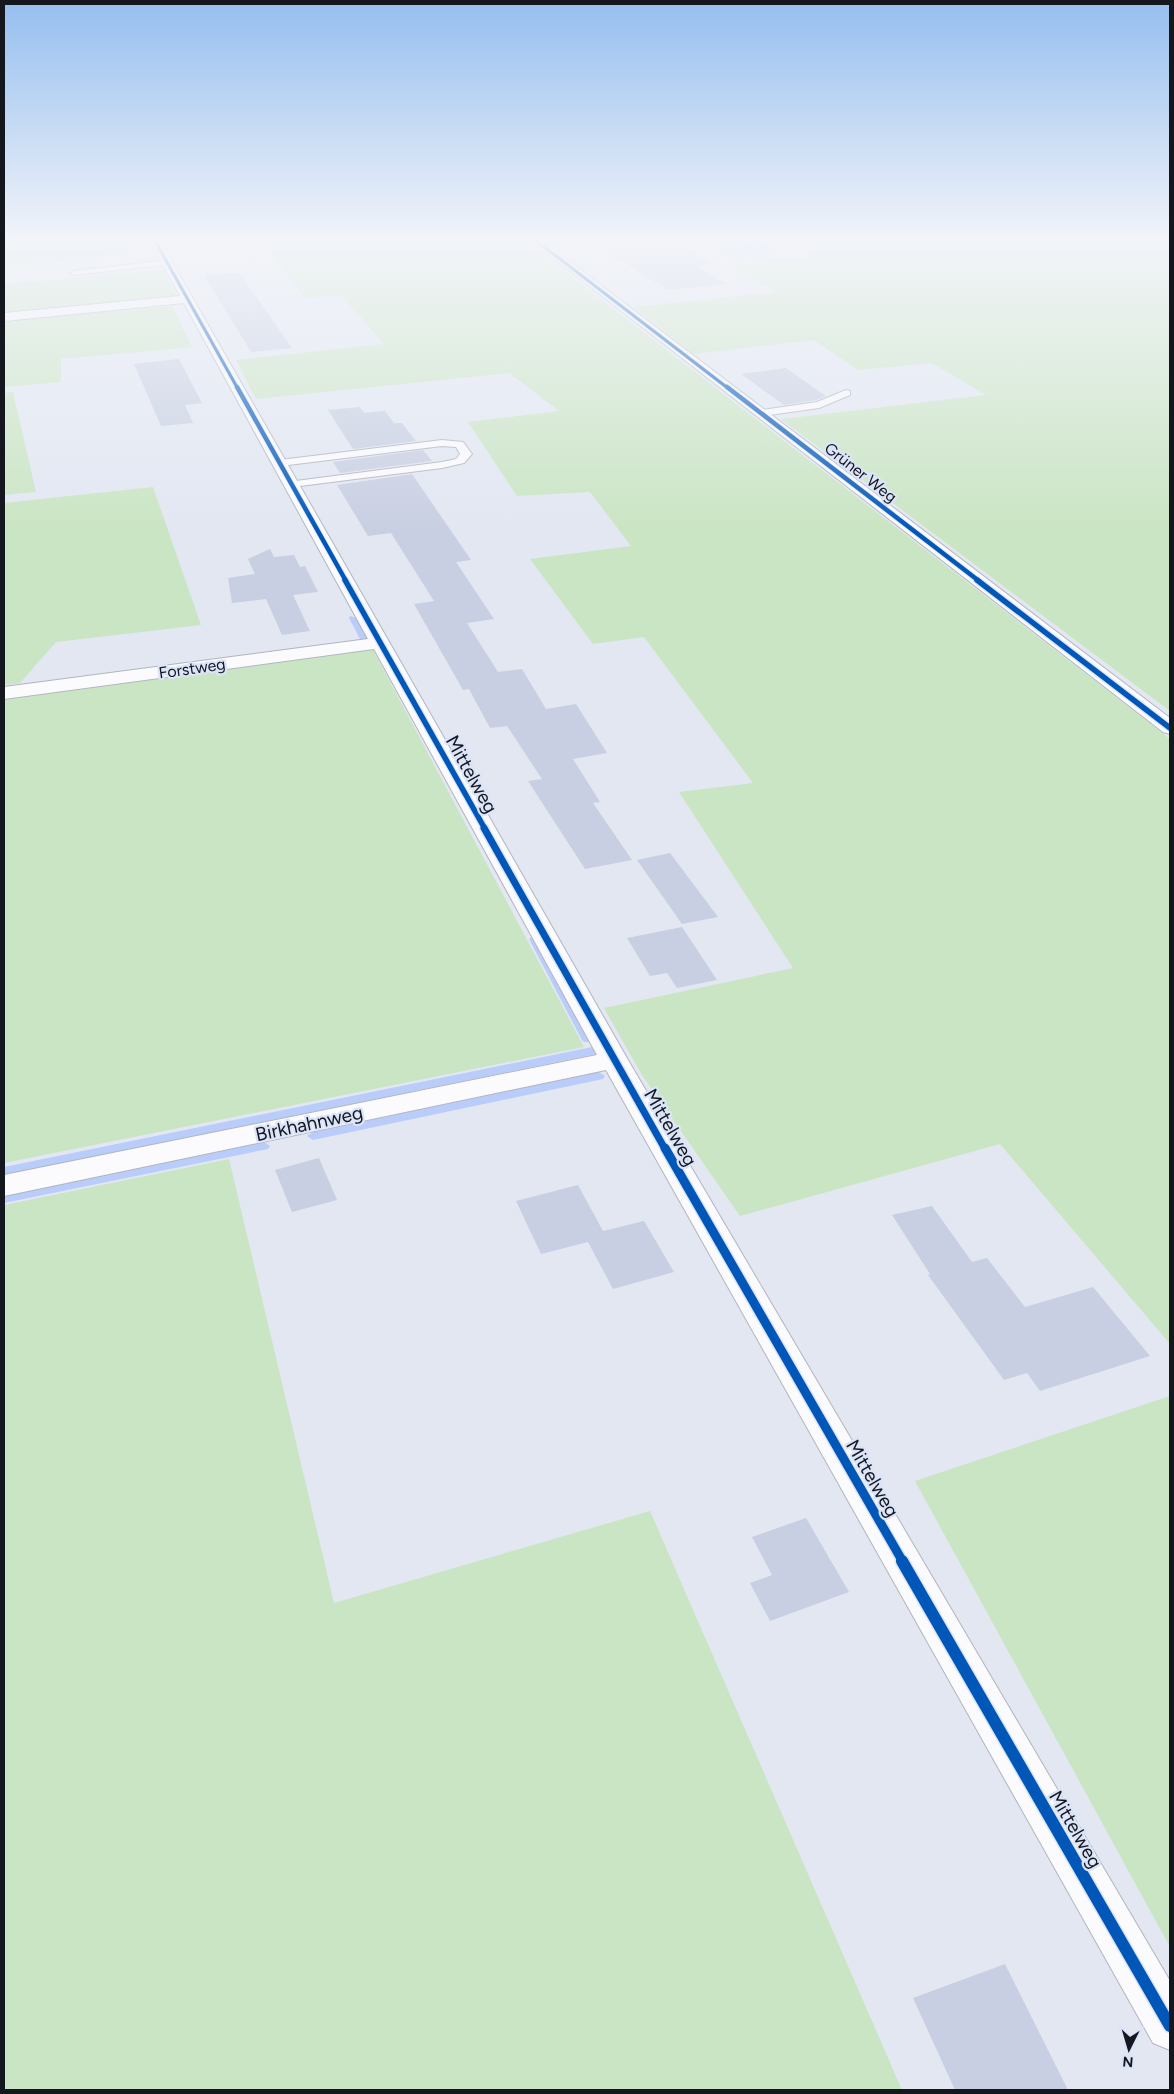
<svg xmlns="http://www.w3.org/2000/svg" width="1174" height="2094" viewBox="0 0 1174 2094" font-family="Figtree,sans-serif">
	<rect width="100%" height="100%" fill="#e2e7f2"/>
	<path fill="#cae5c3" d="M4 239H141L149 252 4 265Z
		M284 239H523L1170 739V1344L1000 1144 740 1216 642 1075 604 1008 793 968 679 792 753 783 644 637 593 644 530 559 631 546 590 492 517 496 468 422 559 411 509 373 256 399 236 360 384 344 341 295 305 298 262 241Z
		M828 239H1170V711L781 419 986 395 932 363 858 370 814 340 694 354 634 307 776 292 727 266 807 259V245L833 242Z
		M164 270 175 296 167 299 4 314V284Z
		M172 306 192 347 61 359V382L4 387V321Z
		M13 392 36 492 4 495V393Z
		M153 487 201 625 56 642 20 683 4 685V503Z
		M373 650 584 1047 4 1163V700Z
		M229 1159 334 1603 650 1511 902 2090H4V1205Z
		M1170 1396V1947L915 1481Z"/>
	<path fill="#baccf9" d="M757 243H774L782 249C774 255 741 257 731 256 724 256 718 253 712 249Z"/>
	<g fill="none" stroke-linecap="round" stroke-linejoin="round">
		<path fill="#baccf9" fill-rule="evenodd" d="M350 616 357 618 369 641 368 643 352 644 348 642 360 639 349 618Z
			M534 936 539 939 594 1040 592 1042H584L582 1040 529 939Z
			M592 1047 598 1051 596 1054 4 1175V1167Z
			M599 1072 605 1076 603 1079 313 1140 307 1136 313 1132Z
			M264 1142 270 1146 268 1149 4 1203V1195Z"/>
	</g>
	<path fill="#c8cfe2" d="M586 239H668L715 264 697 266 726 284 668 290Z
		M239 273 258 299 292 348 251 352 204 275Z
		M179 359 202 403 185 405 193 423 161 426 134 364Z
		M786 368 826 396 816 400 784 405 741 374Z
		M360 407 364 413 385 411 394 423H402L416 441 353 449 328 410Z
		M423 450 432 461 340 473 333 462Z
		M412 474 471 560 456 562 494 619 467 623 498 672 522 669 546 709 576 704 607 753 573 759 600 802 593 803 632 860 585 869 528 781 542 779 507 726 490 728 469 689 463 690 414 604 434 601 391 533 368 536 337 485Z
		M270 549 274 557 294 555 300 567 305 566 318 592 293 595 310 631 282 635 266 599 232 603 228 578 255 574 248 559Z
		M670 853 718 917 682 924 637 860Z
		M682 927 717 980 677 988 667 973 650 976 627 938Z
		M319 1158 337 1200 292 1212 275 1170Z
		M578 1185 603 1231 644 1221 674 1272 613 1289 588 1242 541 1254 516 1201Z
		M932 1206 972 1262 987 1258 1025 1307 1093 1287 1150 1356 1040 1391 1027 1373 1004 1380 928 1275 930 1274 892 1215Z
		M806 1518 849 1592 770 1621 750 1583 772 1575 752 1537Z
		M1005 1964 1068 2090H955L913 1998Z"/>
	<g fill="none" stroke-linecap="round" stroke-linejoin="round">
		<defs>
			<path id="lane" d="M169 260H172V264L74 275 70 273 74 271Z
				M846 390 850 391V395L819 408 762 416 757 413 762 410 817 402Z
				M442 440 463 442 472 454 464 463 442 468 292 487 288 486 286 484 288 482 442 462 456 459 460 454 456 447 442 446 280 466 274 463 280 460Z"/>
			<path id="street" d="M149 239H159L161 241 198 239H243L238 242 164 248 628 1060 1170 1981V2050L1153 2043 606 1070 4 1196V1175L597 1055 374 649 4 699V687L368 639 184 303 4 321V313L180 296Z
				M529 239H540L1170 718V734L1163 732Z"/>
		</defs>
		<use href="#lane" stroke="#b1b5be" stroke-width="2"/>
		<use href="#street" stroke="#b1b5be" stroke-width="2"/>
		<use href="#lane" fill="#fbfbfd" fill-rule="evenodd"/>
		<use href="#street" fill="#fbfbfd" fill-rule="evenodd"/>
		<defs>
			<path id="cycleway-far5" d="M154 239 238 389
				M534 239 729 389"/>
			<path id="cycleway-far4" d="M237 387 346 581
				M727 387 979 581"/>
			<path id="cycleway-far3" d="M345 580 485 829
				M977 580 1170 728"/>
			<path id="cycleway-far2" d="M484 828 665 1149"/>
			<path id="cycleway-far1" d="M665 1148 903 1562"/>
			<path id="cycleway" d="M902 1561 1170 2026"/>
		</defs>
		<use href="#cycleway-far5" stroke="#dbe4f9" stroke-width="4.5"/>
		<use href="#cycleway-far4" stroke="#dbe4f9" stroke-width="6"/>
		<use href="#cycleway-far3" stroke="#dbe4f9" stroke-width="8"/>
		<use href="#cycleway-far2" stroke="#dbe4f9" stroke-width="10"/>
		<use href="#cycleway-far1" stroke="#dbe4f9" stroke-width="12"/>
		<use href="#cycleway" stroke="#dbe4f9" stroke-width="15"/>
		<use href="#cycleway-far5" stroke="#0057b8" stroke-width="3"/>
		<use href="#cycleway-far4" stroke="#0057b8" stroke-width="4.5"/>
		<use href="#cycleway-far3" stroke="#0057b8" stroke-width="5.5"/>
		<use href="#cycleway-far2" stroke="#0057b8" stroke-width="7"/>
		<use href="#cycleway-far1" stroke="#0057b8" stroke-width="9"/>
		<use href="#cycleway" stroke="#0057b8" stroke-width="12"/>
	</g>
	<linearGradient id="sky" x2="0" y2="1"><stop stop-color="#95beef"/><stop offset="0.45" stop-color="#f2f4f9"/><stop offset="1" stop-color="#f2f4f9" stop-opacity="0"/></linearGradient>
	<rect width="1174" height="532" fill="url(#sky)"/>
	<g text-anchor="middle" stroke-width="4.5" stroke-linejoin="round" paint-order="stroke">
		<g font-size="16" fill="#14171e" stroke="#dbe4f9">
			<text transform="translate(861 472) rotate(38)" y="6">Grüner Weg</text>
			<text transform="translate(192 668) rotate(-8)" y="6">Forstweg</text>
		</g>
		<g font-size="19" fill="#14171e" stroke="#dbe4f9">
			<text transform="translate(472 774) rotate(61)" y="7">Mittelweg</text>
			<text transform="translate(309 1123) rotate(-12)" y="7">Birkhahnweg</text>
			<text transform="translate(671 1127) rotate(60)" y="7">Mittelweg</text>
			<text transform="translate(873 1478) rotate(60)" y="7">Mittelweg</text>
			<text transform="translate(1076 1829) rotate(60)" y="7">Mittelweg</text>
		</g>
	</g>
	<rect width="1174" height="2094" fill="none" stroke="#14171e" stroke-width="10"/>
	<g transform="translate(1129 2049) rotate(185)" stroke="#dbe4f9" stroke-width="4" paint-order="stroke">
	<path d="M0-4L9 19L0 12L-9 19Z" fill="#14171e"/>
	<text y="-8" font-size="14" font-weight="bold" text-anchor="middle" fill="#14171e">N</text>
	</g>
</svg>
